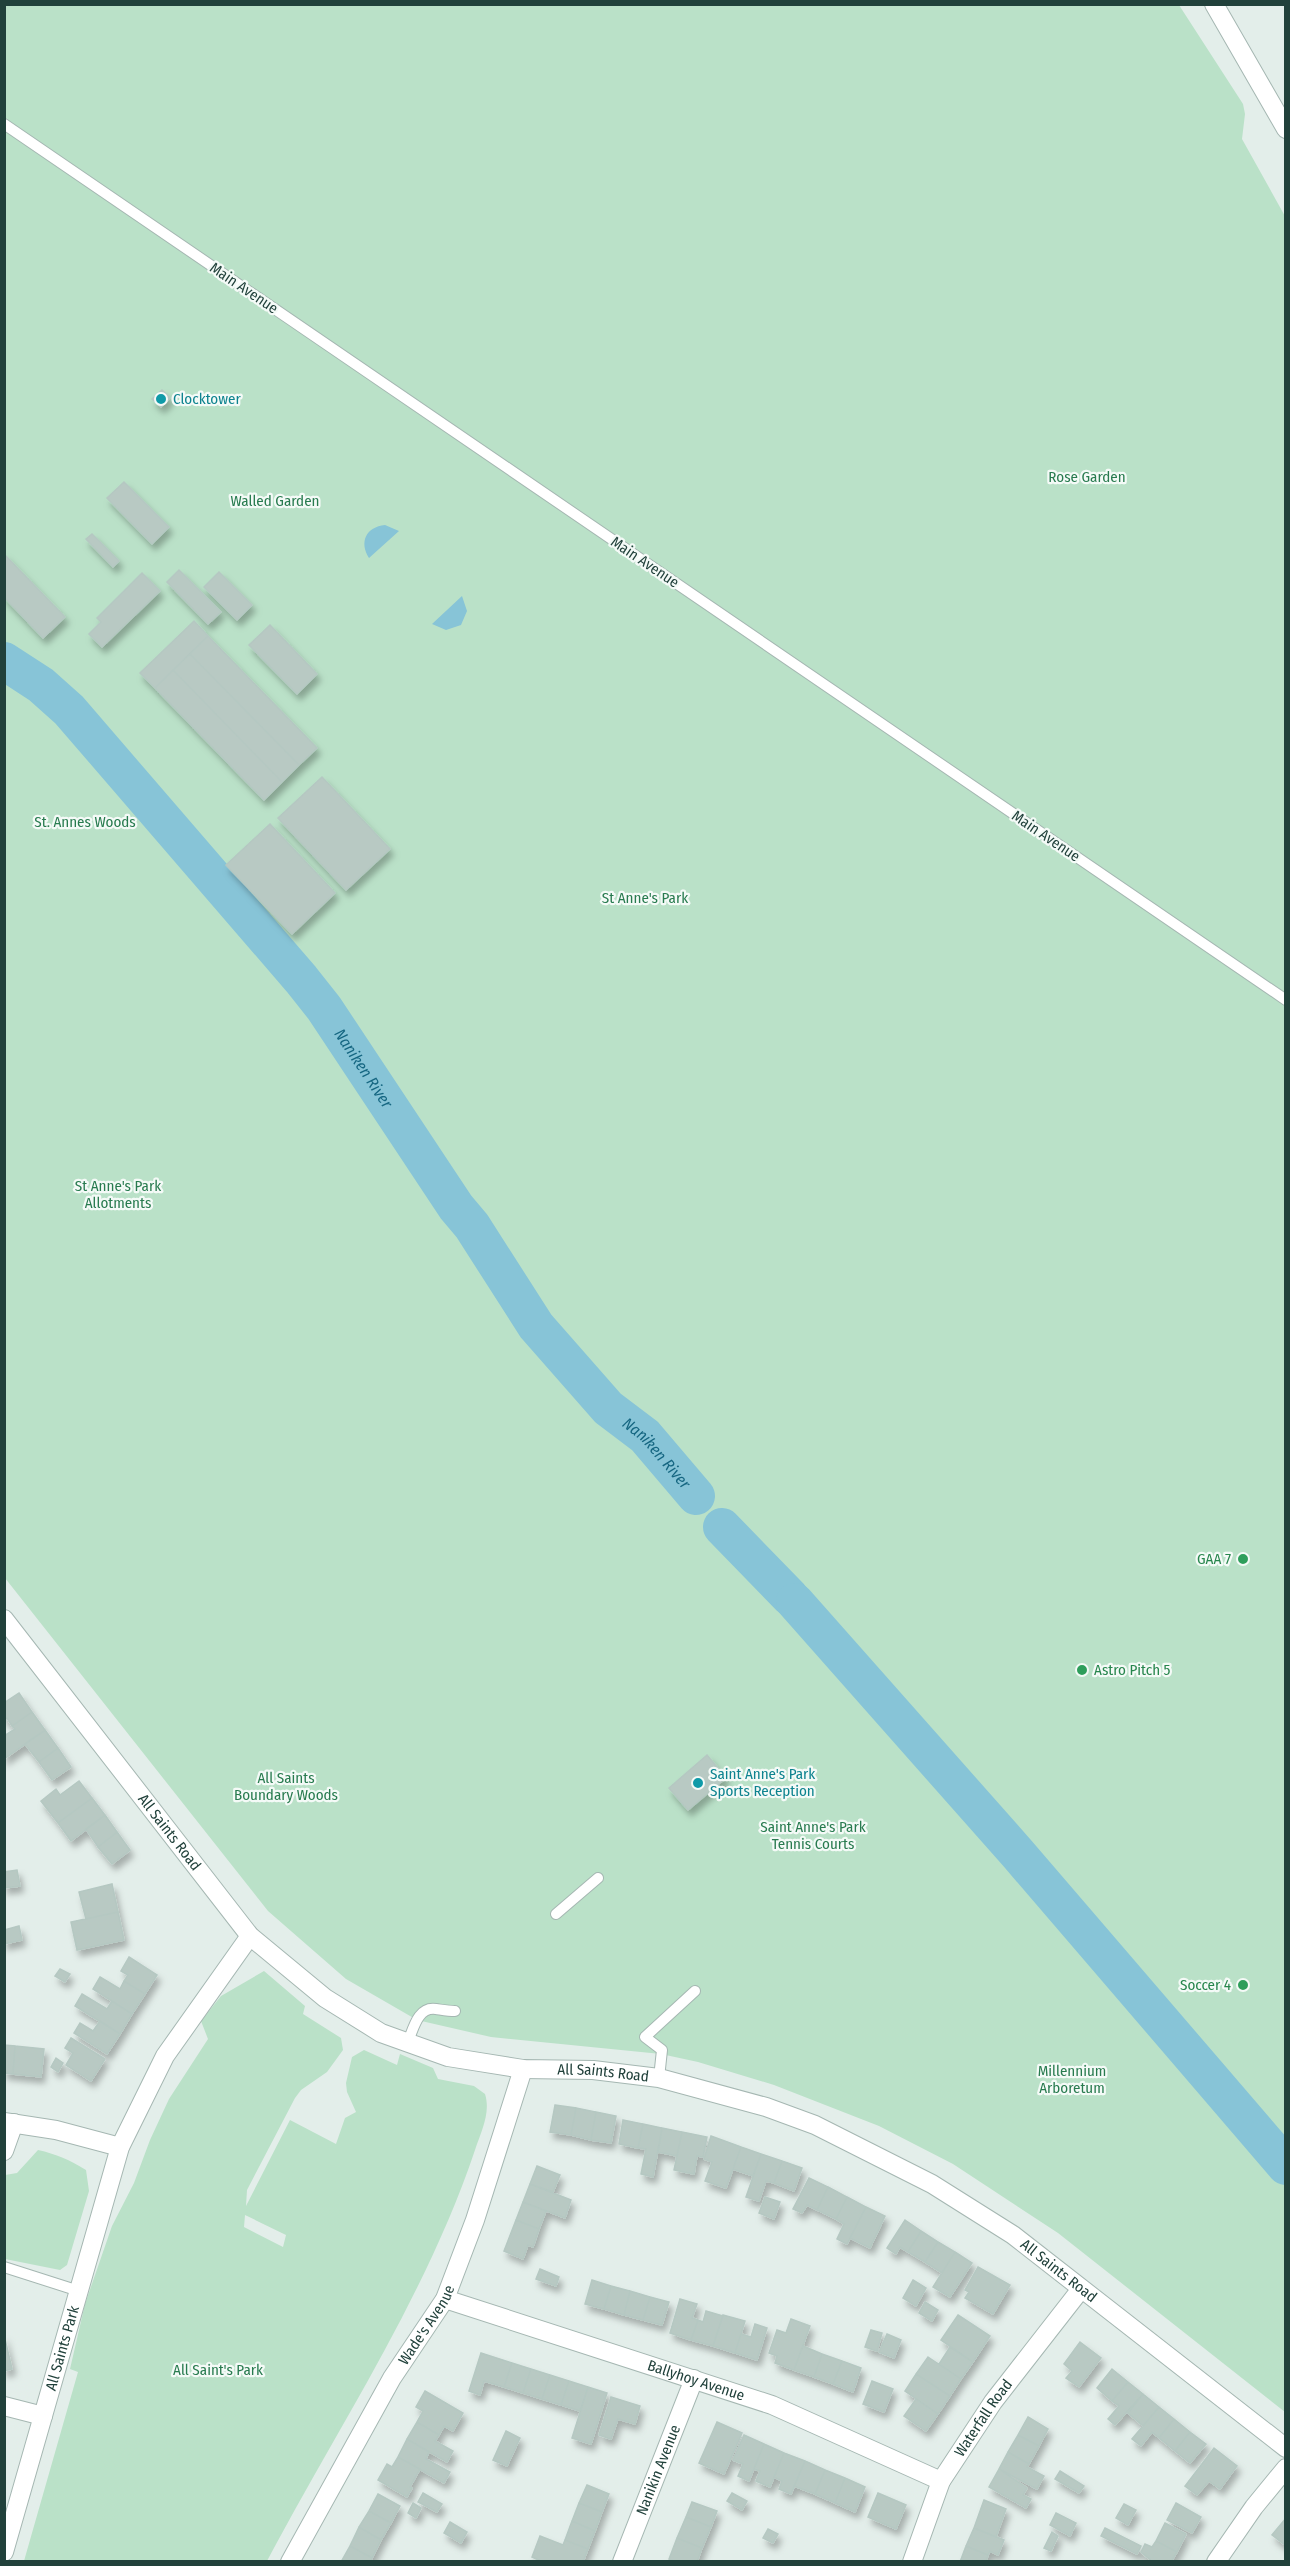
<svg xmlns="http://www.w3.org/2000/svg" width="1290" height="2566" viewBox="0 0 1290 2566" font-family="'Fira Sans Condensed',sans-serif">
	<defs>
		<filter id="shadow"><feDropShadow dx="3.5" dy="6" stdDeviation="3" flood-color="#0004"/></filter>
	</defs>
	<rect width="100%" height="100%" fill="#e3eeea"/>
	<path fill="#bae1c8" fill-rule="evenodd" d="M5 5H1179L1243 104 1245 114 1242 139 1286 218 1285 2412 1058 2233 953 2164 879 2126 774 2085 698 2062 661 2054 491 2037 417 2020 346 1979 268 1911 5 1578Z
		M264 1971 305 2006 303 2014 341 2038 343 2050 327 2072 301 2090 295 2098 247 2190 246 2206 290 2120 336 2144 345 2118 356 2112 347 2092 346 2083 352 2057 364 2050 397 2065 400 2054 433 2068 438 2079 474 2086 485 2094C491 2113 481 2132 475 2150 426 2296 338 2427 267 2561H24L78 2372 70 2369 85 2304 112 2226 134 2183 150 2140 169 2099 208 2039 201 2021 221 1996ZM245 2215 286 2235 283 2247 244 2227Z
		M38 2150C56 2154 70 2160 86 2170L89 2191 67 2265 60 2270 5 2259V2175L17 2173Z"/>
	<path fill="#87c4d7" d="M385 525 399 531 369 558C359 542 366 527 385 525Z
		M462 596 467 611 461 625 446 630 432 624Z"/>
	<g fill="none" stroke-linecap="round" stroke-linejoin="round">
		<g stroke="#87c4d7" stroke-width="38">
			<path id="s1" d="M4 661 41 685 69 710 301 979 324 1008 456 1207 472 1226 536 1326 608 1408 645 1436 696 1496"/>
			<path d="M722 1527 790 1597"/>
			<path d="M795 1602 1018 1854 1286 2166"/>
		</g>
	</g>
	<path fill="#b8c9c3" stroke="#b5c8c2" stroke-width="1.5" filter="url(#shadow)" d="M162 390 170 398 161 407 152 399Z
		M124 482 169 527 152 544 107 498Z
		M92 534 119 561 113 567 86 539Z
		M4 554 65 617 43 638 4 597Z
		M179 570 221 612 208 624 167 582Z
		M219 572 252 605 237 620 204 587Z
		M142 573 160 591 102 647 89 634 101 622 97 618Z
		M194 621 208 636 155 688 140 673Z
		M270 625 317 674 297 694 249 645Z
		M208 636 317 748 299 765 190 654Z
		M190 654 299 765 282 782 173 670Z
		M173 670 282 782 264 800 155 688Z
		M322 777 390 849 346 890 278 818Z
		M270 824 335 893 292 934 226 865Z
		M19 1693 32 1712 12 1726 7 1718 4 1720V1703Z
		M32 1712 45 1730 4 1759V1736L15 1729 12 1726Z
		M45 1730 58 1748 39 1762 25 1744Z
		M58 1748 71 1767 52 1780 39 1762Z
		M707 1755 726 1778 688 1810 669 1788Z
		M79 1781 92 1798 58 1823 41 1801 56 1789 60 1795Z
		M92 1798 105 1815 71 1841 58 1823Z
		M105 1815 117 1832 98 1847 86 1829Z
		M117 1832 130 1850 112 1864 98 1847Z
		M17 1870 20 1886 4 1888V1872Z
		M112 1884 118 1912 86 1919 79 1892Z
		M118 1912 124 1940 77 1950 71 1922Z
		M19 1926 22 1940 4 1944V1930Z
		M129 1957 157 1975 145 1994 124 1981 128 1975 121 1971Z
		M60 1969 70 1974 65 1982 55 1976Z
		M100 1977 120 1989 124 1981 145 1994 132 2014 93 1989Z
		M82 1994 107 2009 112 2001 132 2014 120 2034 75 2006Z
		M100 2021 120 2034 107 2054 74 2033 80 2023 93 2031Z
		M71 2038 105 2059 91 2081 66 2065 73 2053 65 2048Z
		M4 2045 15 2046 13 2074 4 2073Z
		M15 2046 44 2049 41 2077 13 2074Z
		M56 2058 63 2063 58 2072 51 2067Z
		M555 2105 576 2108 571 2135 550 2132Z
		M576 2108 596 2112 591 2140 571 2135Z
		M596 2112 616 2116 611 2143 591 2140Z
		M623 2120 643 2124 638 2148 619 2144Z
		M643 2124 662 2128 653 2177 641 2174 646 2149 638 2148Z
		M662 2128 682 2132 677 2156 658 2152Z
		M682 2132 707 2137 703 2157 697 2156 694 2174 674 2170Z
		M711 2136 741 2147 726 2188 705 2181 712 2162 704 2159Z
		M741 2147 761 2154 753 2176 733 2169Z
		M761 2154 782 2161 774 2183 766 2181 759 2201 746 2197Z
		M782 2161 802 2168 794 2191 774 2183Z
		M537 2166 560 2175 553 2192 530 2184Z
		M809 2178 828 2187 817 2210 807 2205 802 2213 793 2209Z
		M530 2184 571 2200 565 2218 523 2202Z
		M828 2187 847 2197 836 2219 817 2210Z
		M765 2197 780 2202 774 2219 759 2213Z
		M847 2197 866 2207 847 2244 837 2239 844 2224 836 2219Z
		M523 2202 546 2211 539 2229 516 2220Z
		M866 2207 885 2216 870 2248 850 2238Z
		M516 2220 539 2229 533 2247 528 2245 523 2259 504 2251Z
		M905 2220 921 2231 908 2252 900 2247 896 2254 887 2248Z
		M921 2231 938 2242 925 2262 908 2252Z
		M938 2242 955 2252 942 2273 925 2262Z
		M955 2252 972 2263 950 2297 933 2287Z
		M978 2267 1010 2285 993 2314 965 2298 969 2292 965 2290Z
		M540 2269 559 2277 556 2286 536 2279Z
		M592 2280 611 2286 604 2309 585 2304Z
		M913 2280 926 2288 916 2306 903 2298Z
		M611 2286 630 2291 624 2315 604 2309Z
		M630 2291 650 2297 643 2320 624 2315Z
		M650 2297 669 2302 662 2325 643 2320Z
		M680 2299 697 2304 692 2318 698 2320 691 2340 670 2333Z
		M925 2302 938 2310 932 2321 919 2313Z
		M706 2311 723 2316 713 2346 691 2340 698 2320 703 2322Z
		M723 2315 745 2321 735 2353 713 2346Z
		M958 2315 990 2336 973 2362 941 2340Z
		M791 2319 810 2326 794 2370 775 2363 777 2356 769 2353 777 2330 786 2333Z
		M755 2324 767 2328 757 2360 735 2353 741 2334 751 2337Z
		M871 2330 882 2333 877 2351 865 2347Z
		M887 2334 901 2340 894 2358 879 2352Z
		M4 2335 12 2369 4 2371Z
		M1080 2342 1101 2358 1079 2387 1066 2378 1072 2371 1064 2364Z
		M803 2346 822 2354 814 2377 794 2370Z
		M950 2347 973 2362 961 2379 939 2364Z
		M481 2353 512 2363 504 2387 484 2381 480 2395 469 2391Z
		M822 2354 842 2361 833 2384 814 2377Z
		M928 2357 961 2379 950 2396 916 2374Z
		M842 2361 861 2368 853 2392 833 2384Z
		M512 2363 531 2369 523 2393 504 2387Z
		M531 2369 550 2375 542 2399 523 2393Z
		M1112 2369 1128 2382 1112 2401 1097 2388Z
		M916 2374 950 2396 938 2414 905 2391Z
		M550 2375 569 2381 561 2405 542 2399Z
		M569 2381 588 2387 580 2411 561 2405Z
		M872 2381 893 2389 884 2412 863 2404Z
		M1128 2382 1143 2394 1115 2425 1108 2419 1119 2406 1112 2401Z
		M588 2387 607 2393 591 2444 572 2438Z
		M425 2391 463 2413 453 2431 444 2426 439 2435 417 2422 423 2411 416 2407Z
		M1143 2394 1159 2407 1143 2426 1128 2413Z
		M611 2397 640 2406 635 2424 618 2419 611 2439 599 2435Z
		M916 2399 938 2414 926 2431 904 2416Z
		M1159 2407 1174 2419 1159 2438 1152 2432 1141 2446 1132 2439Z
		M1028 2417 1048 2429 1039 2446 1018 2435Z
		M1174 2419 1190 2432 1175 2451 1159 2438Z
		M417 2422 439 2435 435 2441 453 2451 447 2462 407 2439Z
		M717 2422 742 2433 724 2474 699 2463Z
		M506 2431 520 2438 507 2466 493 2460Z
		M1190 2432 1206 2444 1190 2463 1175 2451Z
		M744 2435 764 2444 749 2481 738 2476 743 2464 733 2460Z
		M1018 2435 1039 2446 1029 2464 1008 2452Z
		M407 2439 429 2452 426 2459 450 2472 444 2483 398 2457Z
		M764 2444 784 2453 770 2487 756 2481 760 2471 754 2469Z
		M1214 2448 1237 2466 1220 2489 1209 2481 1197 2495 1185 2486Z
		M1008 2452 1029 2464 1027 2467 1044 2476 1037 2489 999 2469Z
		M784 2453 805 2461 791 2494 779 2489 782 2481 774 2477Z
		M398 2457 420 2469 410 2487 412 2488 407 2497 378 2480 387 2464 392 2467Z
		M805 2461 825 2470 815 2494 794 2486Z
		M999 2469 1027 2488 1023 2495 1031 2499 1026 2508 989 2487Z
		M825 2470 845 2478 835 2503 815 2494Z
		M1060 2471 1084 2486 1079 2493 1055 2479Z
		M845 2478 865 2487 855 2512 835 2503Z
		M587 2485 609 2494 602 2512 579 2503Z
		M423 2493 442 2504 437 2512 418 2502Z
		M732 2493 747 2501 742 2510 727 2501Z
		M878 2493 906 2505 896 2529 868 2517Z
		M378 2494 400 2506 391 2523 369 2511Z
		M984 2500 1006 2509 996 2537 974 2528Z
		M692 2502 717 2511 711 2527 686 2517Z
		M413 2503 421 2508 416 2518 408 2513Z
		M579 2503 602 2512 595 2531 572 2521Z
		M1176 2503 1201 2517 1192 2533 1167 2520Z
		M1124 2504 1136 2510 1128 2525 1116 2518Z
		M369 2511 391 2523 381 2540 359 2527Z
		M1056 2513 1076 2523 1070 2536 1050 2525Z
		M686 2517 711 2527 702 2548 677 2538Z
		M1286 2518V2549L1285 2545 1272 2535Z
		M572 2521 595 2531 588 2549 565 2540Z
		M450 2522 467 2532 461 2543 444 2533Z
		M1165 2523 1186 2534 1177 2552 1156 2541Z
		M359 2527 381 2540 372 2558 350 2546Z
		M974 2528 1004 2540 998 2555 990 2551 988 2555 966 2546Z
		M1105 2528 1141 2546 1137 2554 1101 2536Z
		M768 2529 778 2534 773 2543 763 2538Z
		M1052 2532 1058 2536 1051 2551 1044 2548Z
		M540 2536 563 2545 565 2540 588 2549 583 2562H543L532 2557Z
		M677 2538 702 2548 697 2562H676L669 2559Z
		M1156 2541 1177 2552 1171 2562H1153L1141 2552 1145 2544 1152 2547Z
		M350 2546 372 2558 370 2562H341Z
		M966 2546 988 2555 986 2562H960Z"/>
	<g fill="none" stroke-linecap="round" stroke-linejoin="round">
		<defs>
			<path id="lane" d="M4 124 1286 1000
				M556 1914 598 1878
				M407 2044C413 2031 417 2006 436 2009 443 2010 448 2011 455 2011
				M659 2078 662 2050 645 2037 695 1991
				M4 2267 79 2291"/>
			<g id="street">
				<path d="M1214 4 1286 129"/>
				<path id="s2" d="M4 1619 250 1936 325 1998 381 2033 448 2057 523 2069 593 2070 659 2078 766 2107 815 2125 932 2184 1013 2235 1286 2448"/>
				<path d="M4 2122 56 2130 120 2147"/>
				<path d="M4 2151 14 2123"/>
				<path id="s3" d="M445 2299 772 2405 941 2481"/>
				<path d="M4 2406 43 2416"/>
				<path id="s4" d="M4 2552 120 2147 165 2056 250 1936"/>
				<path id="s5" d="M290 2562 392 2378 445 2299 475 2220 523 2069"/>
				<path id="s6" d="M622 2562 694 2379"/>
				<path id="s7" d="M912 2562 941 2481 993 2402 1081 2289"/>
				<path d="M1216 2562 1254 2507 1286 2468"/>
			</g>
		</defs>
		<use href="#lane" stroke="#a5b7b2" stroke-width="12"/>
		<use href="#street" stroke="#a5b7b2" stroke-width="20"/>
		<use href="#lane" stroke="#fff" stroke-width="10"/>
		<use href="#street" stroke="#fff" stroke-width="18"/>
	</g>
	<g fill="#0f9aa8" stroke="#f4faf7" stroke-width="2">
		<circle cx="161" cy="399" r="6"/>
		<circle cx="698" cy="1783" r="6"/>
	</g>
	<g fill="#2e9e5b" stroke="#f4faf7" stroke-width="2">
		<circle cx="1243" cy="1559" r="6"/>
		<circle cx="1082" cy="1670" r="6"/>
		<circle cx="1243" cy="1985" r="6"/>
	</g>
	<g text-anchor="middle" stroke-width="4.5" stroke-linejoin="round" paint-order="stroke">
		<g font-size="15" fill="#21413b" stroke="#f4faf7">
			<text transform="translate(244 288) rotate(34)" y="5">Main Avenue</text>
			<text transform="translate(645 562) rotate(34)" y="5">Main Avenue</text>
			<text transform="translate(1046 836) rotate(34)" y="5">Main Avenue</text>
			<text dy="5" stroke="none"><textPath href="#s2" startOffset="270">All Saints Road</textPath></text>
			<text dy="5" stroke="none"><textPath href="#s2" startOffset="792">All Saints Road</textPath></text>
			<text dy="5" stroke="none"><textPath href="#s2" startOffset="1296">All Saints Road</textPath></text>
			<text dy="5" stroke="none"><textPath href="#s5" startOffset="274">Wade's Avenue</textPath></text>
			<text dy="5" stroke="none"><textPath href="#s4" startOffset="212">All Saints Park</textPath></text>
			<text dy="5" stroke="none"><textPath href="#s3" startOffset="264">Ballyhoy Avenue</textPath></text>
			<text dy="5" stroke="none"><textPath href="#s7" startOffset="162">Waterfall Road</textPath></text>
			<text dy="5" stroke="none"><textPath href="#s6" startOffset="99">Nanikin Avenue</textPath></text>
		</g>
		<g font-size="15" fill="#0d838f" stroke="#f4faf7" text-anchor="start">
			<text x="173" y="404">Clocktower</text>
			<text x="710" y="1779">Saint Anne's Park<tspan x="710" dy="17">Sports Reception</tspan></text>
		</g>
		<g font-size="15" fill="#287b4f" stroke="#f4faf7">
			<text x="1087" y="482">Rose Garden</text>
			<text x="275" y="506">Walled Garden</text>
			<text x="85" y="827">St. Annes Woods</text>
			<text x="645" y="903">St Anne's Park</text>
			<text x="118" y="1191">St Anne's Park<tspan x="118" dy="17">Allotments</tspan></text>
			<text x="286" y="1783">All Saints<tspan x="286" dy="17">Boundary Woods</tspan></text>
			<text x="813" y="1832">Saint Anne's Park<tspan x="813" dy="17">Tennis Courts</tspan></text>
			<text x="1072" y="2076">Millennium<tspan x="1072" dy="17">Arboretum</tspan></text>
			<text x="218" y="2375">All Saint's Park</text>
		</g>
		<g font-size="15" fill="#27864d" stroke="#f4faf7" text-anchor="end">
			<text x="1231" y="1564">GAA 7</text>
			<text x="1094" y="1675" text-anchor="start">Astro Pitch 5</text>
			<text x="1231" y="1990">Soccer 4</text>
		</g>
		<g font-size="16" font-style="italic" fill="#166782" stroke="#f4faf7">
			<text dy="6" stroke="none"><textPath href="#s1" startOffset="546">Naniken River</textPath></text>
			<text dy="6" stroke="none"><textPath href="#s1" startOffset="1032">Naniken River</textPath></text>
		</g>
	</g>
	<rect width="1290" height="2566" fill="none" stroke="#21413b" stroke-width="12"/>
</svg>
